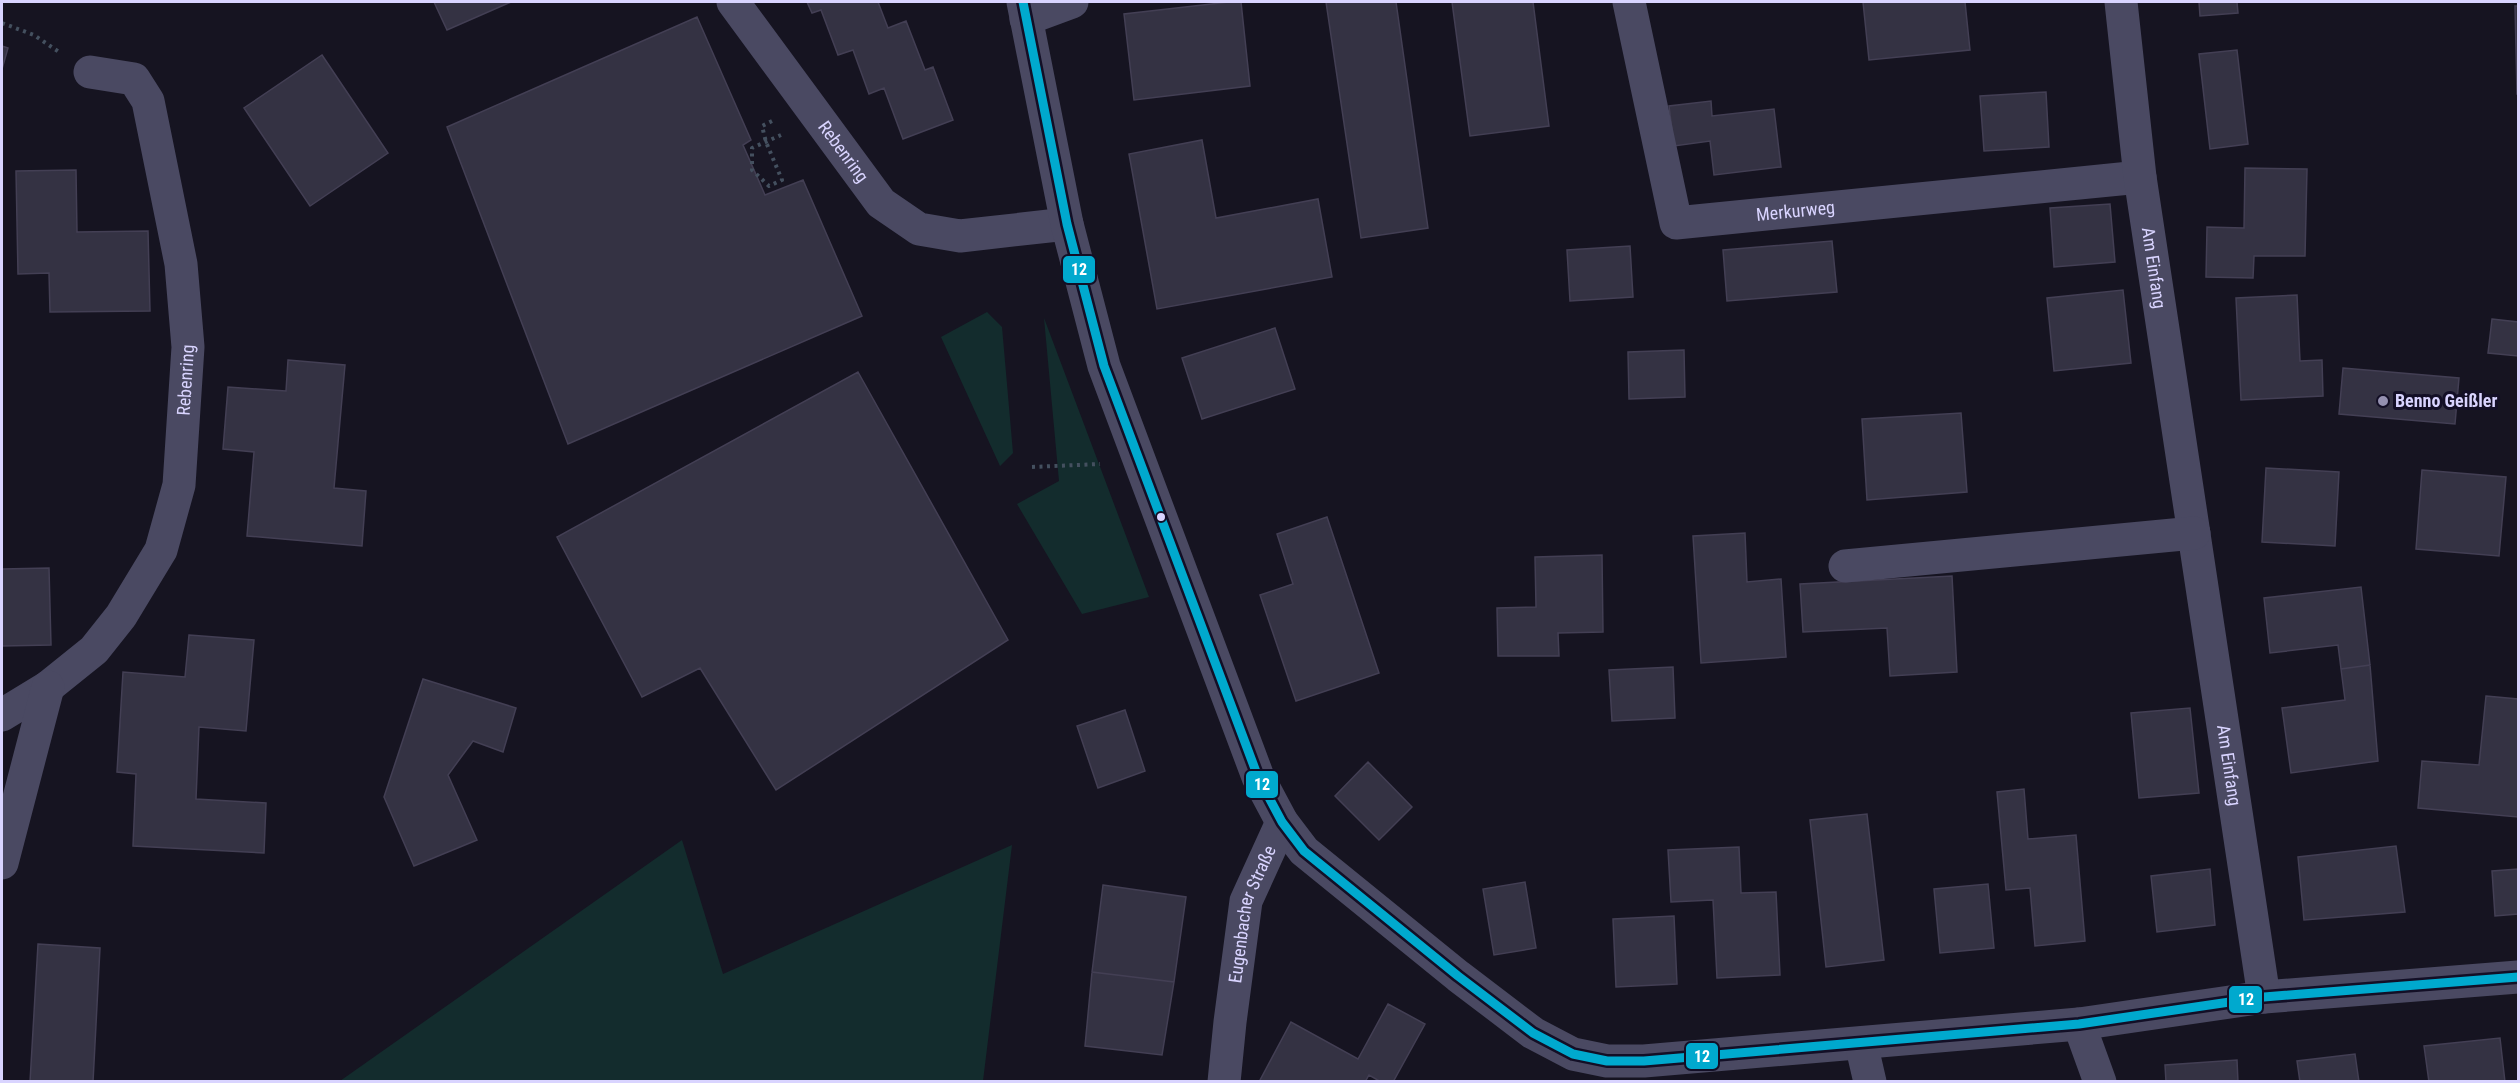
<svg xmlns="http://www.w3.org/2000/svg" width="2520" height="1083" viewBox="0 0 2520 1083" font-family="'Roboto Condensed',sans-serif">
	<rect width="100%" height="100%" fill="#161421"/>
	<path fill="#132c2d" d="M987 312 1002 327 1013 453 1000 466 941 337Z
		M1044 318 1149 597 1082 614 1017 504 1059 481Z
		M682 840 723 974 1012 845 983 1081H340Z"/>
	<path fill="#343243" stroke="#433f54" stroke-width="1.5" d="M434 2H511L447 30Z
		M807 2H878L888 28 906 21 925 70 933 67 953 120 903 139 884 88 869 94 853 50 838 55 821 10 812 13Z
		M1229 2H1241L1250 86 1134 100 1124 14Z
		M1326 2H1396L1428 228 1361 238Z
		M1452 2H1533L1549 126 1470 136Z
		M1863 2H1965L1970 50 1869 60Z
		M2199 2H2237L2238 13 2200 16Z
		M2515 6H2518V94H2517Z
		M697 17 751 140 743 145 765 195 803 180 862 316 568 444 447 127Z
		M2 46 8 48 2 69Z
		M2237 50 2248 144 2210 149 2199 54Z
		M322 55 388 153 310 206 244 108Z
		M2046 92 2049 147 1984 151 1980 96Z
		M1711 101 1712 116 1774 109 1781 167 1714 175 1710 141 1674 146 1669 106Z
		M1202 140 1216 218 1318 199 1332 277 1157 309 1129 154Z
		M2245 168 2307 169 2305 256H2254L2253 278 2206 277 2207 227 2244 228Z
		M76 170 77 232 148 231 150 311 50 312 49 273 18 274 16 171Z
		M2110 204 2115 262 2054 267 2050 208Z
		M1832 241 1837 292 1727 301 1723 250Z
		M1630 246 1633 297 1570 301 1567 250Z
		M2123 290 2131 363 2054 371 2047 298Z
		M2297 295 2300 361 2322 360 2323 396 2241 400 2236 298Z
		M2492 319 2518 322V356L2488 353Z
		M1275 328 1295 389 1202 419 1182 358Z
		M1684 350 1685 397 1629 399 1628 352Z
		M288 360 345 365 334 488 366 491 362 546 247 536 254 452 223 449 228 387 286 391Z
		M2343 368 2459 378 2455 424 2339 414Z
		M858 372 1008 640 776 790 700 668 642 697 557 537Z
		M1961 413 1967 492 1867 500 1862 419Z
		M2266 468 2339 472 2335 546 2262 542Z
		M2422 470 2506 477 2499 556 2416 549Z
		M1327 517 1379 673 1296 701 1260 595 1293 584 1277 534Z
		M1745 533 1747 582 1781 579 1786 657 1701 663 1693 536Z
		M1602 555 1603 632 1558 633 1559 656H1498L1497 608 1536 607 1535 557Z
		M49 568 51 645 2 646V569Z
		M1952 576 1957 672 1890 676 1887 628 1803 632 1800 584Z
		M2361 587 2370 665 2341 669 2338 645 2270 653 2264 598Z
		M189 635 254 640 246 731 199 727 196 799 266 803 264 853 133 846 136 774 117 772 123 672 185 677Z
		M2370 665 2378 761 2291 773 2282 708 2345 700 2341 669Z
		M1673 667 1675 718 1612 721 1609 670Z
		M423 679 516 708 503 752 473 741 448 775 477 840 414 866 384 797Z
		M2486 696 2518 699V817L2418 808 2422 761 2479 765Z
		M2190 708 2199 793 2139 798 2131 713Z
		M1125 710 1145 771 1098 788 1077 726Z
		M1368 762 1412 807 1379 840 1335 796Z
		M2024 789 2028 839 2076 835 2085 941 2035 946 2030 888 2006 890 1997 792Z
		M1867 814 1884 960 1826 967 1810 820Z
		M2396 846 2405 912 2304 920 2298 857Z
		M1739 847 1741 893 1776 892 1780 975 1717 978 1713 900 1671 902 1668 850Z
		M2210 869 2215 925 2157 932 2151 876Z
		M2518 869V914L2495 916 2492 871Z
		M1525 882 1536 948 1494 955 1483 889Z
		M1988 884 1994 948 1940 953 1934 889Z
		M1103 885 1186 897 1174 982 1092 972Z
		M1674 916 1677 984 1616 987 1613 919Z
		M38 944 100 948 93 1082H30Z
		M1092 972 1174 982 1162 1055 1085 1046Z
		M1388 1004 1425 1024 1393 1082H1381L1369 1075 1365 1082H1259L1291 1022 1358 1059Z
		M2500 1038 2505 1082H2429L2424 1046Z
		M2355 1054 2359 1082H2300L2297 1061Z
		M2237 1060 2238 1082H2166L2165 1065Z"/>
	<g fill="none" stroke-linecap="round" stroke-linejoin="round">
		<path stroke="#44505f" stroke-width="4" stroke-dasharray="3 4.5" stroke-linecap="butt" d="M2 23 34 35 59 52
			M772 121 762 126 766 142 782 180 769 186 752 170V148L781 135
			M1032 467 1100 464"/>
		<g stroke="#4a4962" stroke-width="33">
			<path id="s1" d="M733 2 881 203 919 229 960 236 1067 224"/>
			<path d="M1023 2 1067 224 1104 366 1258 777 1282 822 1304 851 1458 976 1533 1033 1573 1054 1607 1061H1644L2079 1024 2264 997 2518 977"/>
			<path id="s2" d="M1629 2 1676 223 2140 177"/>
			<path id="s3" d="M2121 2 2140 177 2264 997"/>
			<path d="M1026 19 1072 2"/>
			<path d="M1845 566 2194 533"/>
			<path id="s4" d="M2 715 48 687 94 650 121 616 161 550 179 485 188 347 181 264 148 101 134 79 90 72"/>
			<path d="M2 863 48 687"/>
			<path d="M2079 1024 2100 1082"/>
			<path d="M1861 1043 1870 1082"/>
			<path id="s5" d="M1224 1082 1230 1022 1246 901 1282 822"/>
		</g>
		<defs>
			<path id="bus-1" d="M1023 2 1067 224 1104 366 1258 777 1282 822 1304 851 1458 976 1533 1033 1573 1054 1607 1061H1644L2079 1024 2264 997 2518 977"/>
		</defs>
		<use href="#bus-1" stroke="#130f26" stroke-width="14"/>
		<use href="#bus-1" stroke="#00a9ce" stroke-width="9"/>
	</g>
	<circle fill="#9591b1" stroke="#130f26" stroke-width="2" cx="2383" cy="401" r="6"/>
	<circle fill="#d9d4ff" stroke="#130f26" stroke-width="2" cx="1161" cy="517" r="5"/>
	<g text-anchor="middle" stroke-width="6" stroke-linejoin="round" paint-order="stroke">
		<g font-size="18" fill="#d9d4ff" stroke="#130f26">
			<text dy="6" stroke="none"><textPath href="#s1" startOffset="186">Rebenring</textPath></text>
			<text dy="6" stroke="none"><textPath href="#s2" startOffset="346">Merkurweg</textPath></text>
			<text dy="6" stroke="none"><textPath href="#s3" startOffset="268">Am Einfang</textPath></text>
			<text dy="6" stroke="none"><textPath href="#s4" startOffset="406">Rebenring</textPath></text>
			<text dy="6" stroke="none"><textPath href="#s3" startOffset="771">Am Einfang</textPath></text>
			<text dy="6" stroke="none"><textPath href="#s5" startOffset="171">Eugenbacher Straße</textPath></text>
		</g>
		<g font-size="18" font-weight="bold" fill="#d9d4ff" stroke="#130f26" text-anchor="start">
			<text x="2395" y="407">Benno Geißler</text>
		</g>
	</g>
	<g stroke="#130f26" stroke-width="2">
		<rect x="1062" y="255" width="34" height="29" rx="6" fill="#00a9ce"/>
		<rect x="1245" y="770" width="34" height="29" rx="6" fill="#00a9ce"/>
		<rect x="2228" y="985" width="35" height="29" rx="6" fill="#00a9ce"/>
		<rect x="1685" y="1042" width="34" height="28" rx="6" fill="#00a9ce"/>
	</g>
	<g font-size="16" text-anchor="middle" font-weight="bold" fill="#fff">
		<text x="1079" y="275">12</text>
		<text x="1262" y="790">12</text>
		<text x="2246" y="1005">12</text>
		<text x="1702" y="1062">12</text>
	</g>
	<rect width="2520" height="1083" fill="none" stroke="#d9d4ff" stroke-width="6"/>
</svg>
